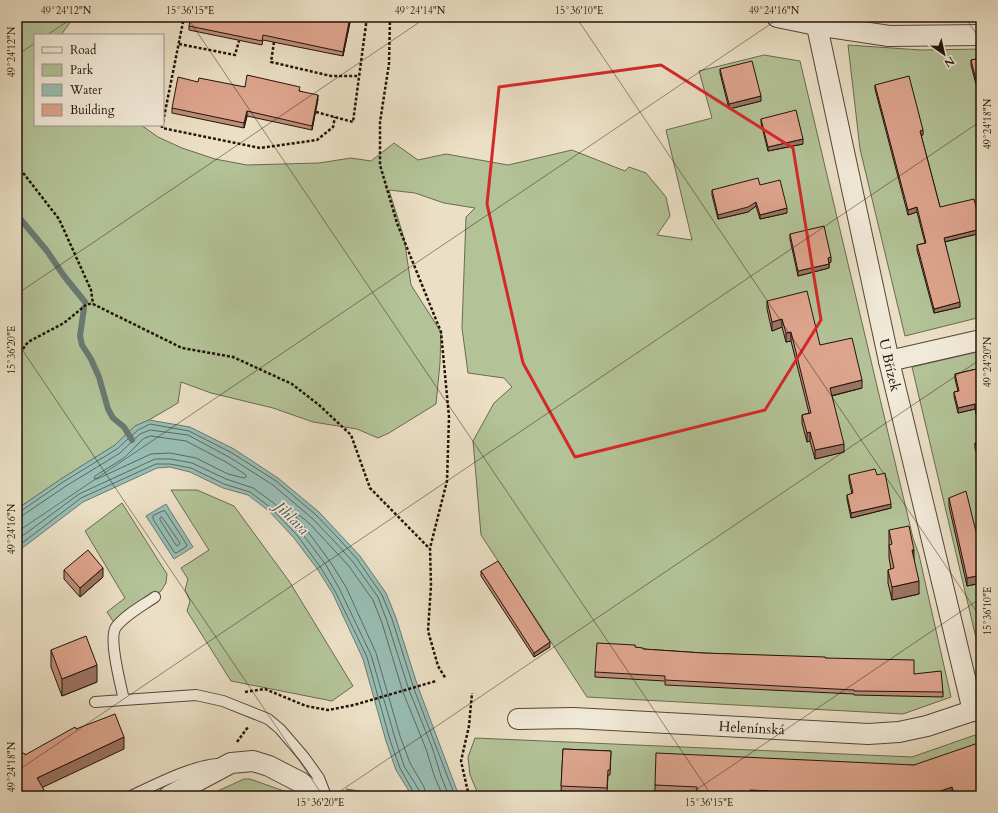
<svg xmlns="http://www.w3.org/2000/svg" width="998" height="813" viewBox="0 0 998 813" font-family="Cardo,serif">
	<rect width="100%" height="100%" fill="#ebdfc5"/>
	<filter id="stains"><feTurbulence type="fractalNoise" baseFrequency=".005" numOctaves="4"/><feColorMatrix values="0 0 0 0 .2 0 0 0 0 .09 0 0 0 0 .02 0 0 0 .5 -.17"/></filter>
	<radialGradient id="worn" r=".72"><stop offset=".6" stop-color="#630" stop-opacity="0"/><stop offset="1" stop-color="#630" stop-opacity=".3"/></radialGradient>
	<path fill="#b3c297" stroke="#6a6a51" d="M17 17H74L61 35H35V125H141L158 137 182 148 215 159 247 165 319 163 351 158 371 161 394 143 418 160 446 154 508 165 572 150 625 171 629 167 646 173 666 197 670 216 657 235 692 240 666 130 712 118 699 71 764 55 800 61 913 538 919 555 951 697 903 714 587 697 481 535 473 441 494 403 512 387 504 378 468 373 462 328 466 217 475 208 444 203 415 193 389 190 404 238 411 285 441 332 440 363 436 404 389 433 378 438 357 429 313 422 273 408 211 393 181 382 178 403 149 420 135 426 115 445 61 479 17 509Z
		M847 17H981V20L909 21Z
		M848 45 921 50 981 49V317L905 336 860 149Z
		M981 351V659L912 367Z
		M171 490H197L234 506 289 581 353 686 332 701 231 681 187 611 190 601 185 590 188 579 181 568 209 550Z
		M122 503 167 574 166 583 161 591 115 624 107 612 125 598 85 531Z
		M981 733V796H479L470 775 468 757 475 738 912 757Z
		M244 779H250L298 796H207Z
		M346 789 394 796H352Z"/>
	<path fill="#98bdb4" stroke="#697970" d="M149 420 190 427 234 449 278 478 319 512 360 556 386 593 396 618 418 687 459 796H412L396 770 386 741 363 659 333 594 318 570 294 538 269 511 248 495 223 488 190 472 170 467 157 468 83 502 17 552V509L61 479 115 445 135 426Z
		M166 504 193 547 174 559 146 516Z"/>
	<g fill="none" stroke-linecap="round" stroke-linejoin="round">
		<path stroke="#5d6860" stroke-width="1" d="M151 436 186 441 226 462 246 475V477L244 478 228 474 196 458 170 453 151 454 97 479 94 478 95 476 124 458 143 439Z
			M163 511H165L187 545 186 547 176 553 174 552 153 519V516Z
			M17 512 21 511 63 482 117 449 138 430 150 424 189 431 232 453 276 481 316 515 339 539 357 559 382 595 392 619 414 689 455 796
			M17 517 23 515 66 486 120 453 140 434 150 430 188 435 229 457 273 485 313 519 336 543 353 562 378 597 387 621 409 690 432 747 441 776 449 796
			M162 517 180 543 178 546 176 545 160 520V518Z
			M17 540 79 494 155 459H171L192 463 226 479 253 488 275 504 301 532 326 565 340 590 371 655 395 738 404 766 419 790 420 796
			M17 547 81 498 156 464H170L191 468 224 484 250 492 271 508 297 535 321 568 336 593 367 657 390 740 400 768 414 793 415 796
			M426 796 424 787 410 763 400 736 376 653 346 587 331 563 306 529 296 517 297 515H299L309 523 348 565 373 600 382 623 403 692 426 749 435 778 443 796"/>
		<path stroke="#697970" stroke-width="6" d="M17 215 47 251 64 276 85 302
			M84 308 80 336 82 345 91 359 99 377 108 409 113 418 124 427 132 440"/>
		<defs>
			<path id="service" d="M124 700C121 686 108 638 116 627 125 615 142 606 155 597
				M95 702 196 695 223 701 268 719 280 729 304 757 319 778 326 796
				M131 796C155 785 191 766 217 764"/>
			<g id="minor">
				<path d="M777 17 816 25 889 36 981 35"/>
				<path id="s1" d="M815 17 889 361 973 711"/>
				<path d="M889 361 981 340"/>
				<path id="s2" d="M518 719 574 718 868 734 899 732 927 726 981 708"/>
				<path d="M169 796 231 763 253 761 269 766 300 782 320 796"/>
			</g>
		</defs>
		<use href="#service" stroke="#54463a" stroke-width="12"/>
		<use href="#minor" stroke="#54463a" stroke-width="22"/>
		<path stroke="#22130b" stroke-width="2.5" stroke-dasharray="3 2" stroke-linecap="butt" d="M390 17 389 64 380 122V165L397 223 441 332 449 417 447 481 430 548 431 586 428 631 438 666 446 679
			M274 42 271 62 331 76H359
			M179 44 235 55 239 41
			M316 112 353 122 367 17
			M163 122 184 17
			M162 125V128L260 148 317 140 333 127 335 117
			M17 165 59 219 91 290 93 304
			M17 357 28 342 64 323 87 304H93L182 348 233 357 292 384 319 405 351 435 370 488 429 548
			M245 692 265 689 306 706 328 710 354 705 436 681
			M237 742 248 727
			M470 796 468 792 461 761 469 726 472 693"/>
		<use href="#service" stroke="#f2ead9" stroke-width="10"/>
		<use href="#minor" stroke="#f2ead9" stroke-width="20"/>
	</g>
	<path fill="#bf8e7a" stroke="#22130b" d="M351 17 343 56 263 40 262 45 189 30V26Z
		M981 58V96H979L971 65V60Z
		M720 69 761 101 729 109 720 73Z
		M198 82 245 87 300 91 318 99 312 130 247 116 244 128 172 113V108Z
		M875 85 923 135H921L940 207 981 226V233L945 242 960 307 934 313 917 250V245L925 243 917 212 908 215 875 89Z
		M761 119 803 144 768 151 761 123Z
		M760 185 787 213 760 219 756 206 748 212 718 219 712 195V190Z
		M790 234 831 262 829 263V268L798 276 790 239Z
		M767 301 820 345 862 388 832 396 844 452 815 459 810 441 807 442 802 423V415L809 413 791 341 786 342 782 327 772 331 767 309Z
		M981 368 976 414 975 409 958 413 954 396V392L958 391 955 379V374Z
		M981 442V468L975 448V443Z
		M849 475H877L891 508 851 518 847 499V495L852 494 849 480Z
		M949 498 981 552V583L967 586 949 506Z
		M889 530 914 560 919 594 892 600 888 583V570L891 569 889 558Z
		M64 570 103 577 80 597 64 579Z
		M481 571 550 647 534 657 481 576Z
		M635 647 643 649 703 653 825 658 914 674 943 692V697L854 695V694L665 685V681L595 677V672Z
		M51 650 97 682 62 696 51 667Z
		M563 749 611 751 610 775H608L607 793 561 791Z
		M914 765 981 796H953L952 792 941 796H697V792L655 791V785Z"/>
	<path fill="#9b7463" stroke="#22130b" d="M350 17H351V18L343 56V52Z
		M981 91V96H979V92Z
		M318 95V99L312 130V126Z
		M761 96V101L729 109V104Z
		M247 111V116L244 128V123Z
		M923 130V135H920V131Z
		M803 139V144L768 151V147Z
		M756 202V206L748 212 718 219V215Z
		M917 207V212L908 215V210Z
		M787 208V213L760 219V215Z
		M981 229V233L944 242V238Z
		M831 257V262L828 263V258Z
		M829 264V268L798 276V271Z
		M960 302V307L934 313V309Z
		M782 319V327L772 331V322Z
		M791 332V341L786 342V333Z
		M862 380V388L830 396V388Z
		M975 404V409L958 413V408Z
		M981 409V413L976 414V410Z
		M810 432V441L807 442V433Z
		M844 444V452L815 459V450Z
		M891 504V508L851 518V513Z
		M912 550H914V563Z
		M103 568V577L80 597V588Z
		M981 575V583L967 586V578Z
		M919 581V594L892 600V587Z
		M550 642V647L534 657V653Z
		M97 665V682L62 696V679Z
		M124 737V749L37 790V778Z
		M952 787V792L941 796H926Z
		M44 790V796H33Z"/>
	<path fill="#dea58e" stroke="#22130b" d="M191 17H350L343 52 263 35 262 41 189 26Z
		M981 58V91L979 92 971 60Z
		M752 61 761 96 729 104 720 69Z
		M247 75 300 87 299 91 318 95 312 126 247 111 244 123 172 108 178 77 198 82 199 78 245 87Z
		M909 76 923 130 920 131 940 207 974 199 981 226V229L944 238 960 302 934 309 917 245 926 243 917 207 908 210 875 85Z
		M796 110 803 139 768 147 761 119Z
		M758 178 760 185 780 180 787 208 760 215 756 202 748 207 718 215 712 190Z
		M824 226 831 257 828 258 829 264 798 271 790 234Z
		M807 291 820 345 852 338 862 380 830 388 844 444 815 450 810 432 807 433 802 415 811 413 791 332 786 333 782 319 772 322 767 301Z
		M981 368V409L976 410 975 404 958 408 954 392 959 391 955 374Z
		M981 442V464L975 443Z
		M875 469 877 475 885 473 891 504 851 513 847 495 853 493 849 475Z
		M966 491 981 552V575L967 578 949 498Z
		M909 526 914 550H912L919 581 892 587 888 570 894 568 889 545 892 544 889 530Z
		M88 550 103 568 80 588 64 570Z
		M498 561 550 642 534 653 481 571Z
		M86 636 97 665 62 679 51 650Z
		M597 643 635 645V647L643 648V649L703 653 825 657V658L914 660V674L941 671 943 692 854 691V690L665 680V676L595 672Z
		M115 714 124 737 37 778 44 790 33 796H17V756L24 753 25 755 75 727 76 729Z
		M981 742V796H955L952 787 926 796H789V792L750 790 749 796H726V792L697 791V787L655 785 656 753 914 765Z
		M563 749 611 751 610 770H608L607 788 561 786Z"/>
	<path fill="none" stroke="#d62828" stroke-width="3" stroke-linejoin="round" d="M661 65 793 148 821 320 765 410 575 457 523 363 487 204 499 87Z"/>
	<path fill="none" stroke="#22130b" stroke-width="1" stroke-opacity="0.45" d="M187 17 712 796M576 17 981 618M965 17 981 41M47 35 74 17M17 55 35 43M17 294 427 17M17 342 323 796M17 532 781 17M17 771 981 121M333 796 981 359M687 796 981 598"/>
	<g text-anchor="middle" stroke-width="3.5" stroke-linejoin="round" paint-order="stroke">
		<g font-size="14" fill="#22130b" stroke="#f2ead9">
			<text dy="5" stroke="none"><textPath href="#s1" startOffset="356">U Břízek</textPath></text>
			<text dy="5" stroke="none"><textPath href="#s2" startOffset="234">Helenínská</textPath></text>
		</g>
		<g font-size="15" font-style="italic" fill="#4b4e46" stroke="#f2ead9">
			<text transform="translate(292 518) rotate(45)" y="5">Jihlava</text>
		</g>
	</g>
	<rect width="998" height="813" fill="none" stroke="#ebdfc5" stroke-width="44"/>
	<rect x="34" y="34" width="130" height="92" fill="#f2ead9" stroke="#9f9487"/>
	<rect x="42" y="47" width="20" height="6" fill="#f2ead9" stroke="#9f9487"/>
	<text x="70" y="54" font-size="12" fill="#22130b">Road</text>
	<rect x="42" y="64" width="20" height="12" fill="#b3c297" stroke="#9f9487"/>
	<text x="70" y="74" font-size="12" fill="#22130b">Park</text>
	<rect x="42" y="84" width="20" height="12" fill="#98bdb4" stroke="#9f9487"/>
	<text x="70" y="94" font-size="12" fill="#22130b">Water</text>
	<rect x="42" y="104" width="20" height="12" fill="#dea58e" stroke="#9f9487"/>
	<text x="70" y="114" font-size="12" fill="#22130b">Building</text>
	<g transform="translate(944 54) rotate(146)" stroke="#f2ead9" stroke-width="3" paint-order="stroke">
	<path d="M0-3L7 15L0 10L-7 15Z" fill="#22130b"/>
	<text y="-6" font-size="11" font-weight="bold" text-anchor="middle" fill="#22130b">N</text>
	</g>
	<rect x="22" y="22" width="954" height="769" fill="none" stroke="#22130b" stroke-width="1.5"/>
	<g font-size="10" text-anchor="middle" fill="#22130b">
		<text x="66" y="14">49°24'12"N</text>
		<text x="190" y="14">15°36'15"E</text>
		<text x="420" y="14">49°24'14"N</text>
		<text x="579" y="14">15°36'10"E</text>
		<text x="774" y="14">49°24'16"N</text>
		<text transform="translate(11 52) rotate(-90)" y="4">49°24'12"N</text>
		<text transform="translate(987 124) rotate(-90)" y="4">49°24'18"N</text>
		<text transform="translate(11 350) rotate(-90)" y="4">15°36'20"E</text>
		<text transform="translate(987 362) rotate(-90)" y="4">49°24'20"N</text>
		<text transform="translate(11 529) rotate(-90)" y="4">49°24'16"N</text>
		<text transform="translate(987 611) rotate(-90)" y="4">15°36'10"E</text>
		<text transform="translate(11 767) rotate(-90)" y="4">49°24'18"N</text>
		<text x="320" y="806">15°36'20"E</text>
		<text x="709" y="806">15°36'15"E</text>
	</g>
	<rect width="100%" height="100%" filter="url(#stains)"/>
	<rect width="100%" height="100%" fill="url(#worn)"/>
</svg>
